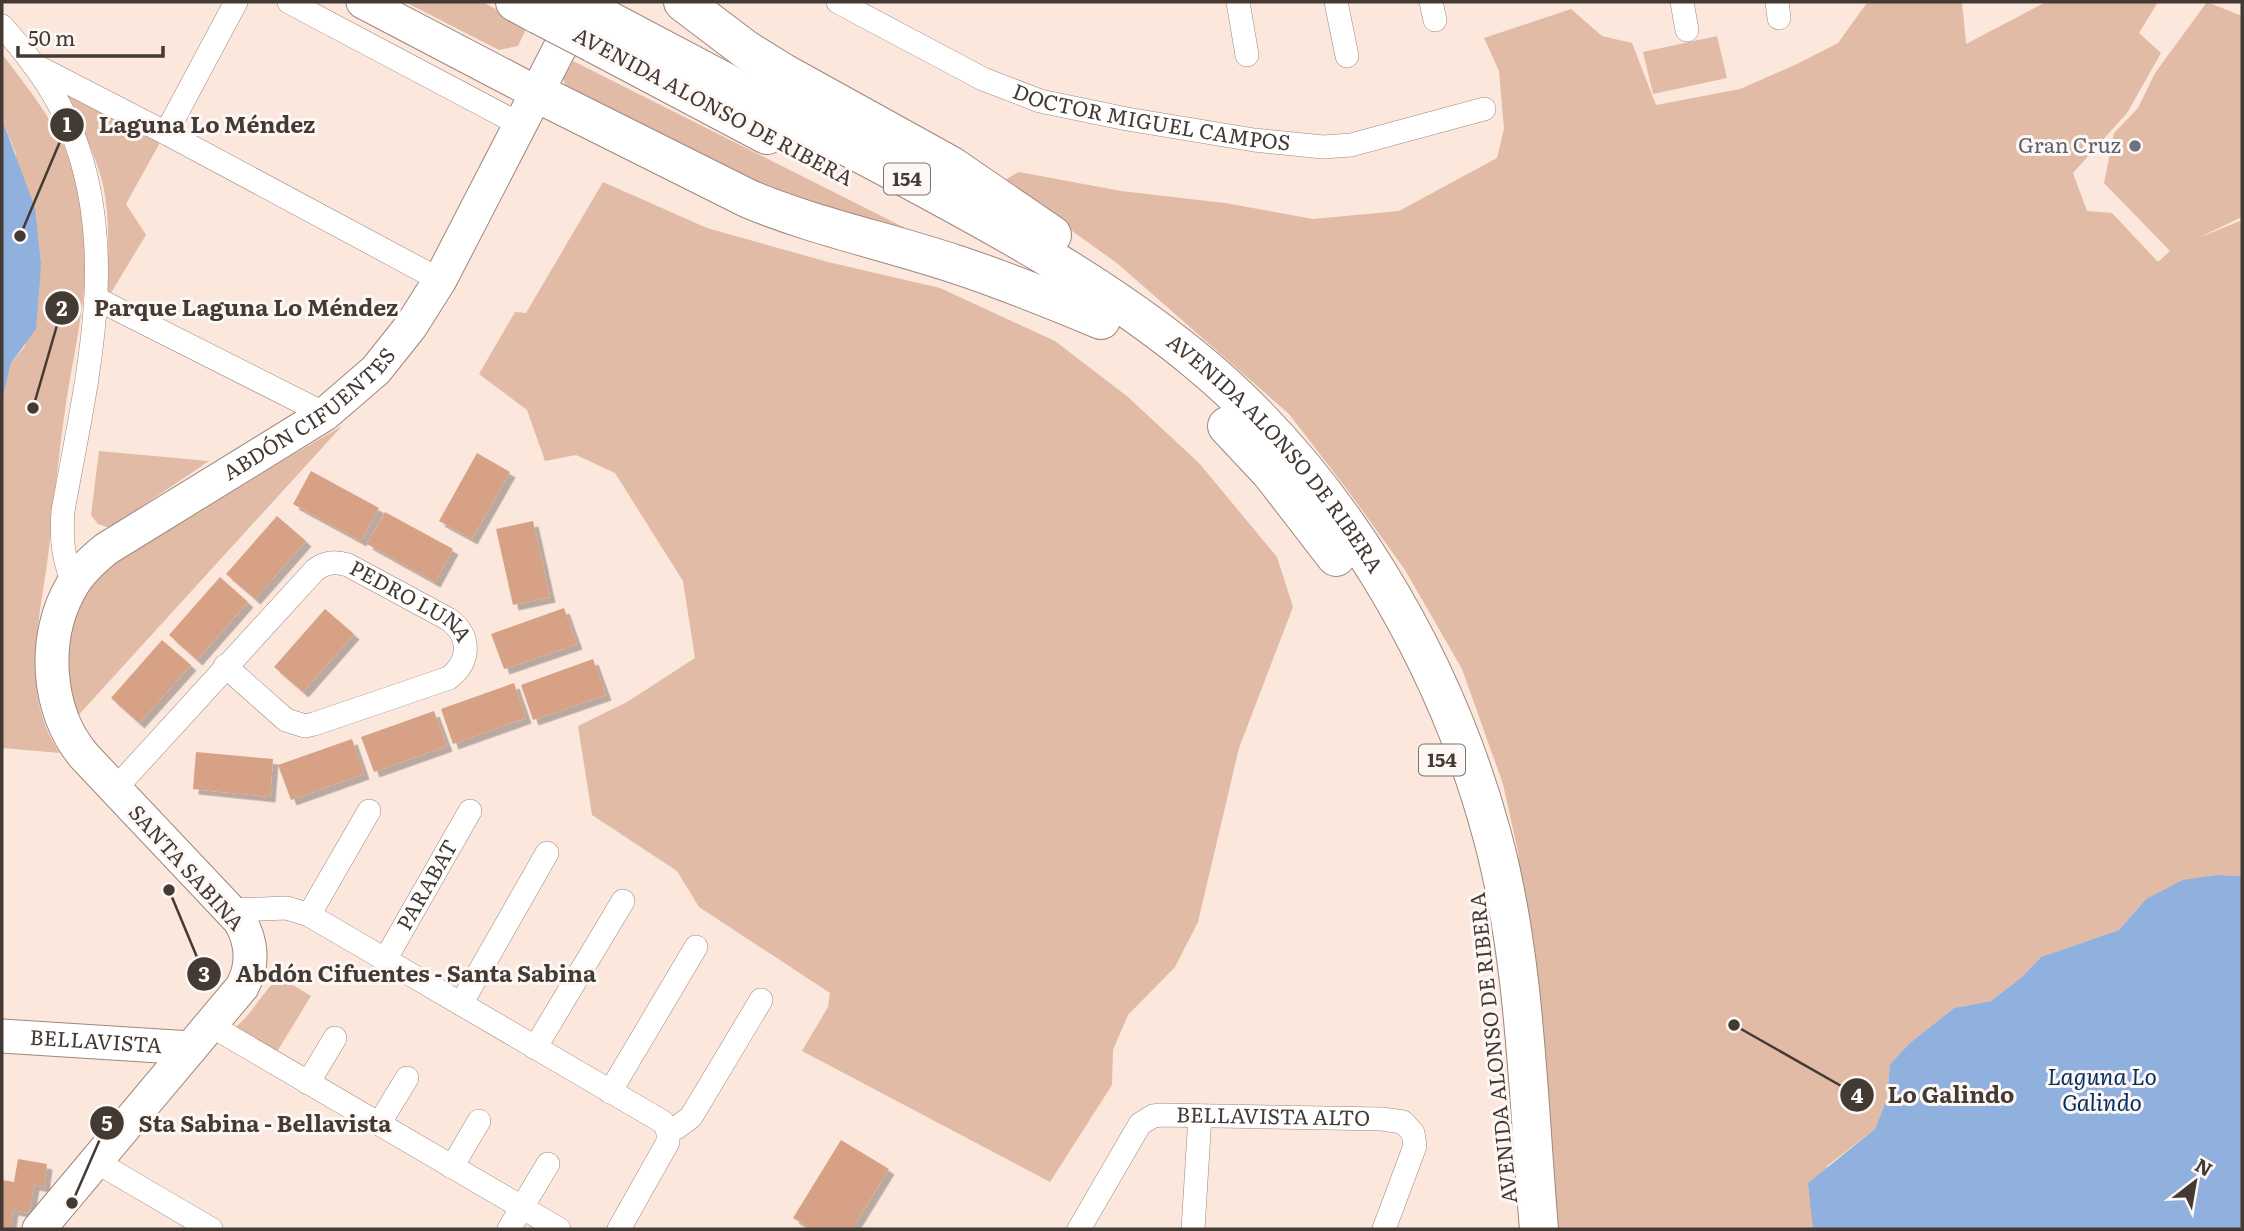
<svg xmlns="http://www.w3.org/2000/svg" width="2244" height="1231" viewBox="0 0 2244 1231" font-family="Literata,serif">
	<defs>
		<filter id="shadow"><feDropShadow dx="5.5" dy="5.5" stdDeviation="0" flood-color="#0004"/></filter>
	</defs>
	<rect width="100%" height="100%" fill="#fce7dc"/>
	<path fill="#e1bba5" d="M405 2H482L528 25 518 46 499 50Z
		M1871 2H1962L1966 44 2046 2H2158L2139 33 2161 53 2127 113 2073 173 2087 211 2112 213 2158 262 2170 251 2104 183 2114 133 2138 108 2155 73 2207 2 2242 16V217L2196 239 2242 220V876L2218 875 2146 899 2119 930 2041 957 2022 977 1991 1001 1954 1008 1910 1043 1890 1064 1887 1098 1875 1129 1827 1166 1813 1210V1229H1558L1518 852 1503 784 1462 669 1405 570 1349 492 1289 414 1118 264 1003 181 1019 172 1121 191 1225 203 1313 219 1399 211 1497 158 1504 129 1499 71 1484 38 1571 9 1602 36 1632 43 1656 105 1740 89 1797 64 1838 43 1866 4Z
		M1717 36 1727 78 1653 94 1643 52Z
		M2 54C22 80 58 126 68 156 74 172 79 190 82 207 95 274 74 345 65 411 57 462 54 513 47 564 38 626 21 698 60 753L2 748V402L11 363 25 346 16 154 2 119Z
		M573 61 937 244 810 215 570 95 563 79Z
		M69 93 162 139 126 204 146 235 106 301C108 263 111 223 103 185 96 155 81 126 67 99Z
		M603 182 707 228 828 262 940 288 1055 341 1128 397 1199 463 1277 557 1293 607 1239 748 1198 922 1175 967 1128 1015 1113 1050 1112 1085 1050 1182 802 1051 828 1007 830 993 699 907 677 871 592 815 578 726 627 702 695 658 683 581 615 473 576 455 545 461 527 410 479 374 515 312 526 313Z
		M342 426 74 720 67 691 68 640 77 605 109 562Z
		M99 451 209 461 110 528 98 524 91 515Z
		M278 976 311 996 275 1055 233 1030 247 1016Z"/>
	<path fill="#90b0dd" d="M2 119 35 208 41 265 36 329 11 363 2 402Z
		M2218 875 2242 876V1229H1813L1808 1183 1875 1129 1887 1098 1890 1064 1910 1043 1954 1008 1991 1001 2022 977 2041 957 2119 930 2146 899 2183 880Z"/>
	<path fill="#d6a184" filter="url(#shadow)" d="M477 453 510 472 472 539 439 521Z
		M311 471 379 508 361 541 293 504Z
		M385 512 453 549 435 582 367 544Z
		M277 516 306 541 255 599 226 574Z
		M533 521 550 597 513 605 496 529Z
		M220 577 248 602 197 660 169 635Z
		M564 608 577 644 504 669 491 634Z
		M325 609 354 634 303 692 274 667Z
		M162 640 191 665 139 723 111 698Z
		M593 659 606 695 533 720 521 685Z
		M514 683 526 718 453 744 441 709Z
		M434 711 447 746 374 772 361 737Z
		M352 739 364 774 291 800 278 765Z
		M196 752 273 759 270 797 193 789Z
		M841 1140 889 1169 852 1229H812L793 1218Z
		M18 1159 47 1164 44 1187 34 1185 29 1213 13 1210 10 1229H2V1180L14 1182Z"/>
	<g fill="none" stroke-linecap="round" stroke-linejoin="round">
		<defs>
			<g id="street">
				<path d="M289 2 521 125"/>
				<path id="s1" d="M838 2 983 79 1040 101 1127 119 1254 140 1323 147 1351 145 1484 109"/>
				<path d="M1238 2 1247 55"/>
				<path d="M1336 2 1347 56"/>
				<path d="M1431 2 1435 20"/>
				<path d="M1682 2 1687 30"/>
				<path d="M1777 2 1779 18"/>
				<path d="M2 26C29 56 57 94 72 132 121 255 85 386 63 511 61 540 63 556 73 584"/>
				<path d="M34 65 166 133 440 280"/>
				<path d="M166 133 236 2"/>
				<path d="M97 299 325 414"/>
				<path id="s2" d="M115 789 315 570C326 562 335 561 348 565L448 619C471 635 471 661 449 678L314 724 305 726 286 720 225 666"/>
				<path d="M230 910 287 908 309 915 663 1122 668 1131"/>
				<path d="M309 915 369 811"/>
				<path id="s3" d="M385 960 470 811"/>
				<path d="M461 1004 547 853"/>
				<path d="M210 1025 559 1229"/>
				<path d="M535 1048 623 901"/>
				<path d="M308 1083 335 1038"/>
				<path d="M610 1092 696 947"/>
				<path d="M379 1124 407 1078"/>
				<path d="M668 1131 676 1128 691 1117 761 1000"/>
				<path d="M95 1161 211 1229"/>
				<path d="M452 1167 479 1121"/>
				<path d="M509 1229 548 1164"/>
				<path d="M619 1229 668 1142V1131"/>
				<path id="s4" d="M1079 1229 1140 1124 1153 1116 1161 1115 1382 1119 1403 1122 1413 1133 1415 1146 1384 1229"/>
				<path d="M1193 1229 1200 1116"/>
			</g>
			<g id="secondary">
				<path d="M363 2 537 93"/>
				<path id="s5" d="M2 1036 191 1048"/>
				<path id="s6" d="M39 1229 242 987C254 965 252 942 240 921L85 757C46 712 41 636 73 584 81 570 94 559 106 549L325 414 376 370 411 326 440 280 581 7"/>
			</g>
			<g id="highway">
				<path d="M515 2 539 15"/>
				<path d="M683 2 745 49 782 72 950 165 1052 235"/>
				<path id="s7" d="M606 19C698 68 791 117 884 166 991 223 1099 281 1193 358 1337 475 1444 657 1492 835 1526 959 1528 1101 1539 1229"/>
				<path d="M593 43 767 135"/>
				<path d="M537 93 749 199C816 227 886 241 955 264 1004 280 1053 300 1101 320"/>
				<path d="M1227 426 1271 473 1336 557"/>
			</g>
		</defs>
		<use href="#street" stroke="#9f877b" stroke-width="24"/>
		<use href="#secondary" stroke="#9f877b" stroke-width="35"/>
		<use href="#highway" stroke="#9f877b" stroke-width="40"/>
		<use href="#street" stroke="#fff" stroke-width="23"/>
		<use href="#secondary" stroke="#fff" stroke-width="33"/>
		<use href="#highway" stroke="#fff" stroke-width="38"/>
		<defs>
			<path id="highway-bridge" d="M573 2 606 19
				M539 15 593 43"/>
		</defs>
		<use href="#highway-bridge" stroke="#9f877b" stroke-width="40" stroke-linecap="butt"/>
		<use href="#highway-bridge" stroke="#fff" stroke-width="38"/>
	</g>
	<circle fill="#6b7280" stroke="#fdf8f5" stroke-width="2.5" cx="2135" cy="146" r="7"/>
	<g text-anchor="middle" stroke-width="6" stroke-linejoin="round" paint-order="stroke">
		<g fill="#fdf8f5" stroke="#7c736e" stroke-width="2">
			<rect x="884" y="163.5" width="46" height="31" rx="5"/>
			<rect x="1419" y="744.5" width="46" height="31" rx="5"/>
		</g>
		<g font-size="19" font-weight="bold" fill="#443a34">
			<text x="907" y="186">154</text>
			<text x="1442" y="767">154</text>
		</g>
		<g font-size="21" fill="#443a34" stroke="#fdf8f5">
			<text transform="translate(713 107) rotate(28)" y="7">AVENIDA ALONSO DE RIBERA</text>
			<text dy="7" stroke="none"><textPath href="#s1" startOffset="338">DOCTOR MIGUEL CAMPOS</textPath></text>
			<text dy="7" stroke="none"><textPath href="#s6" startOffset="1088">ABDÓN CIFUENTES</textPath></text>
			<text dy="7" stroke="none"><textPath href="#s7" startOffset="805">AVENIDA ALONSO DE RIBERA</textPath></text>
			<text dy="7" stroke="none"><textPath href="#s2" startOffset="404">PEDRO LUNA</textPath></text>
			<text transform="translate(186 868) rotate(48)" y="7">SANTA SABINA</text>
			<text dy="7" stroke="none"><textPath href="#s3" startOffset="86">PARABAT</textPath></text>
			<text dy="7" stroke="none"><textPath href="#s5" startOffset="94">BELLAVISTA</textPath></text>
			<text transform="translate(1494 1048) rotate(-96)" y="7">AVENIDA ALONSO DE RIBERA</text>
			<text dy="7" stroke="none"><textPath href="#s4" startOffset="257">BELLAVISTA ALTO</textPath></text>
		</g>
		<g font-size="21" fill="#5b616d" stroke="#fdf8f5" text-anchor="end">
			<text x="2121" y="153">Gran Cruz</text>
		</g>
		<g font-size="23" font-style="italic" fill="#063167" stroke="#fdf8f5">
			<text x="2102" y="1085">Laguna Lo<tspan x="2102" dy="26">Galindo</tspan></text>
		</g>
	</g>
	<path fill="none" stroke="#443a34" stroke-width="2.5" d="M20 236L67 125M33 408L62 308M169 890L204 974M1734 1025L1857 1095M72 1203L107 1123"/>
	<g fill="#443a34" stroke="#fdf8f5" stroke-width="2.5">
		<circle cx="20" cy="236" r="7"/>
		<circle cx="33" cy="408" r="7"/>
		<circle cx="169" cy="890" r="7"/>
		<circle cx="1734" cy="1025" r="7"/>
		<circle cx="72" cy="1203" r="7"/>
		<circle cx="67" cy="125" r="18"/>
		<circle cx="62" cy="308" r="18"/>
		<circle cx="204" cy="974" r="18"/>
		<circle cx="1857" cy="1095" r="18"/>
		<circle cx="107" cy="1123" r="18"/>
	</g>
	<g font-size="21" text-anchor="middle" font-weight="bold" fill="#fff">
		<text x="67" y="132">1</text>
		<text x="62" y="316">2</text>
		<text x="204" y="982">3</text>
		<text x="1857" y="1103">4</text>
		<text x="107" y="1131">5</text>
	</g>
	<g font-size="23" text-anchor="middle" font-weight="bold" fill="#443a34" stroke="#fdf8f5" stroke-width="6" stroke-linejoin="round" paint-order="stroke">
		<text x="207" y="133">Laguna Lo Méndez</text>
		<text x="246" y="316">Parque Laguna Lo Méndez</text>
		<text x="416" y="982">Abdón Cifuentes - Santa Sabina</text>
		<text x="1951" y="1103">Lo Galindo</text>
		<text x="265" y="1132">Sta Sabina - Bellavista</text>
	</g>
	<rect width="2244" height="1231" fill="none" stroke="#443a34" stroke-width="7"/>
	<g transform="translate(2195 1182) rotate(31)" stroke="#fdf8f5" stroke-width="5" paint-order="stroke">
	<path d="M0-5L12 26L0 18L-12 26Z" fill="#443a34"/>
	<text y="-10" font-size="19" font-weight="bold" text-anchor="middle" fill="#443a34">N</text>
	</g>
	<path d="M18 46v10h145v-10" fill="none" stroke="#443a34" stroke-width="3.5"/>
	<text x="28" y="46" font-size="21" fill="#443a34" stroke="#fdf8f5" stroke-width="5" paint-order="stroke">50 m</text>
</svg>
